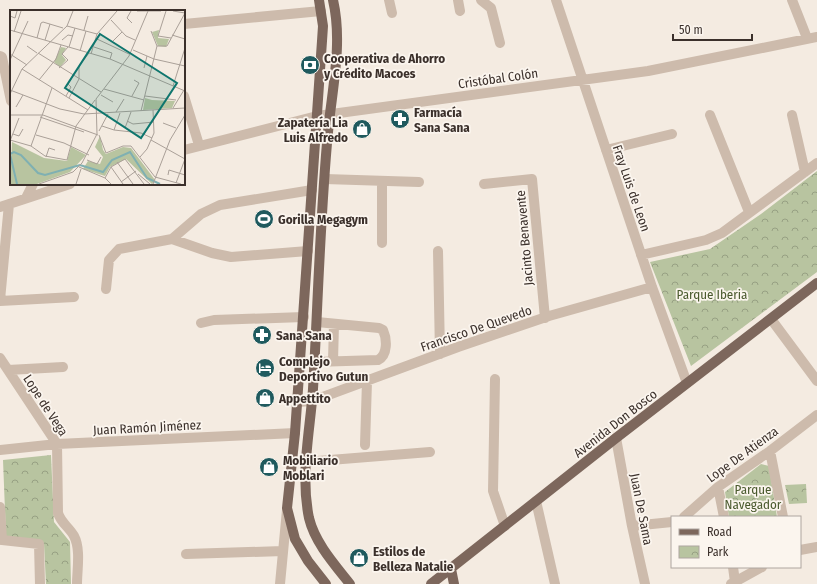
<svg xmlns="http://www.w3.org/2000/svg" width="817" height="584" viewBox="0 0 817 584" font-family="'Fira Sans Condensed',sans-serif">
	<defs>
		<pattern id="park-crowns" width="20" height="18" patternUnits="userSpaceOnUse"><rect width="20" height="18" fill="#b8c4a0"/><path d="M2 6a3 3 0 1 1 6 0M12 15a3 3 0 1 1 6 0" fill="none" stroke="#97a083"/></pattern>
	</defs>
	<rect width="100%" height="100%" fill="#f4ebe1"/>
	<path fill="url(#park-crowns)" d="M817 171V272L691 366 650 262 710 249 761 214Z
		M51 455 54 522 70 542 71 584H46L44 544 6 536 3 460Z
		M761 464 769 466 777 517H729L725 492Z
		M806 484 807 503 789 504 785 485Z"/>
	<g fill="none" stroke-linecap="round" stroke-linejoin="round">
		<path stroke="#cdbbac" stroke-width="10" d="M389 0 392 13
			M458 0 460 11
			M481 0 491 8 500 43
			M556 0 652 287 687 383
			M792 0 807 38
			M184 24 321 11
			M0 56 2 57 11 101
			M184 96 199 145
			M710 115 749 212
			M792 115 805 172
			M184 150 317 116 648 71 817 37
			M606 150 672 134
			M325 179 419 182
			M382 181V243
			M484 184 532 179 545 318
			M26 198 33 184
			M0 207 70 184
			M172 239 201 214 220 205 312 190
			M438 251 440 354
			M641 255 706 240 722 233 817 163
			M106 289 109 260 119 249 172 239 212 253 231 257 308 251
			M0 300 9 204
			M0 301 74 297
			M771 319 817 381
			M201 323 214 320 304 317
			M0 358 57 444 58 513C61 523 69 527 74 536 81 549 77 570 77 584
			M333 361 334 324
			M314 362 378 360C388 355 387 339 383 330L379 328 317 322
			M8 370 63 367
			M495 379 493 491 505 526
			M297 402 312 401 458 347 549 316 652 287
			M616 438 632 526 645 584
			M365 445 367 381
			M0 450 57 444 295 433
			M770 451 783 517
			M305 462 430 452
			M718 487 724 517
			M536 501 555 584
			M0 507 2 540 39 544 40 584
			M684 517 718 487 770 451 817 415
			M632 526 672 522
			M800 550 817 547
			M186 554 283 551
			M733 567 735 582
			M280 584 287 510
			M731 584 762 567"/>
		<path stroke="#7d675c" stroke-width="10" d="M319 0 323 26 322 41 295 433 287 508 295 539 308 561 326 584
			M333 0C343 43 332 89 328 132 320 217 318 303 313 389 310 432 300 474 309 518 315 543 335 565 350 584
			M451 569 454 584
			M431 584 616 438 817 283"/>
	</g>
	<defs>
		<symbol id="bank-disc" viewBox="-11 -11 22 22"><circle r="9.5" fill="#1f5a5e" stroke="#fbf5ee"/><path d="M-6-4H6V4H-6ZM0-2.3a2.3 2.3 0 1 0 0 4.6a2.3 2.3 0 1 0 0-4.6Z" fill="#fff"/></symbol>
		<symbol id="pharmacy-disc" viewBox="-11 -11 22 22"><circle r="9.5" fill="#1f5a5e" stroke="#fbf5ee"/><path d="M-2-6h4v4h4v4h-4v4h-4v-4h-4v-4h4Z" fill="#fff"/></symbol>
		<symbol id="shop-disc" viewBox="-11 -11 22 22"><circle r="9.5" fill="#1f5a5e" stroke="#fbf5ee"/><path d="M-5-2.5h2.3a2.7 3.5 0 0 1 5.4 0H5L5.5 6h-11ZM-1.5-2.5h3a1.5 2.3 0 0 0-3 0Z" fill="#fff"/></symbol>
		<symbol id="stadium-disc" viewBox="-11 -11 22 22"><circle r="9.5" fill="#1f5a5e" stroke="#fbf5ee"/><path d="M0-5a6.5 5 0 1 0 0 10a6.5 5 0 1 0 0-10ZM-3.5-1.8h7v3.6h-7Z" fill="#fff"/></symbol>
		<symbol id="hotel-disc" viewBox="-11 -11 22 22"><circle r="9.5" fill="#1f5a5e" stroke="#fbf5ee"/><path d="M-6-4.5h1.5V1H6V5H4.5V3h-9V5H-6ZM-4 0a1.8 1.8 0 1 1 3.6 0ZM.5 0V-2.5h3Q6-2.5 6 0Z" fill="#fff"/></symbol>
	</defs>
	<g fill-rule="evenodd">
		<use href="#bank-disc" x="299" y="54" width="22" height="22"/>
		<use href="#pharmacy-disc" x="389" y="108" width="22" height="22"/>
		<use href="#shop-disc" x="351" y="118" width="22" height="22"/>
		<use href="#stadium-disc" x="253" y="208" width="22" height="22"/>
		<use href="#pharmacy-disc" x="251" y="324" width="22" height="22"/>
		<use href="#hotel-disc" x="254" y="357" width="22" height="22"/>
		<use href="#shop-disc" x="254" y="387" width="22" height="22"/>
		<use href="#shop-disc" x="258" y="456" width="22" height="22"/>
		<use href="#shop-disc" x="348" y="547" width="22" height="22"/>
	</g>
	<g text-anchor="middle" stroke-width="3.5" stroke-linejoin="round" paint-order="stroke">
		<g font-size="13" font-weight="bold" fill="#3b302b" stroke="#fbf5ee" text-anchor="start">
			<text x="324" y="63">Cooperativa de Ahorro<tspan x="324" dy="15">y Crédito Macoes</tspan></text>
			<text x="414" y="117">Farmacía<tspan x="414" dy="15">Sana Sana</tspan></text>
			<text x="348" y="127" text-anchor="end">Zapatería Lia<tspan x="348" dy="15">Luis Alfredo</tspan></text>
			<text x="278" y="224">Gorilla Megagym</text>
			<text x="276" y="340">Sana Sana</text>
			<text x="279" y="366">Complejo<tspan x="279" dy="15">Deportivo Gutun</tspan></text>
			<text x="279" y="403">Appettito</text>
			<text x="283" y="465">Mobiliario<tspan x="283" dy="15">Moblari</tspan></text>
			<text x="373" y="556">Estilos de<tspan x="373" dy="15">Belleza Natalie</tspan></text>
		</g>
		<g font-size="13" fill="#3b302b" stroke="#fbf5ee">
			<text transform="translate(498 78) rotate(-8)" y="5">Cristóbal Colón</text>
			<text transform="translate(632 188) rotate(71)" y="5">Fray Luis de Leon</text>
			<text transform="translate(524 238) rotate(-95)" y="5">Jacinto Benavente</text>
			<text transform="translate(476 328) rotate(-19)" y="5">Francisco De Quevedo</text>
			<text transform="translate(46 405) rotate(57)" y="5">Lope de Vega</text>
			<text transform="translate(615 423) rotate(-38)" y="5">Avenida Don Bosco</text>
			<text transform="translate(147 427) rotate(-3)" y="5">Juan Ramón Jiménez</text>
			<text transform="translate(742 454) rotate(-36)" y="5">Lope De Atienza</text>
			<text transform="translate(642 509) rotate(79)" y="5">Juan De Sama</text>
		</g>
		<g font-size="13" fill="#4a5a2e" stroke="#fbf5ee">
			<text x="712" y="299">Parque Iberia</text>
			<text x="753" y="494">Parque<tspan x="753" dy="15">Navegador</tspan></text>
		</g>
	</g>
	<g transform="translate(10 10)">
		<rect width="175" height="175" fill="#f4ebe1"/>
		<path d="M90 126 93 140 96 144 113 137 121 138 145 170 142 174 116 149 100 157 95 166 73 159 78 151 90 154 93 147 85 137Z" fill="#b8c4a0"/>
		<path d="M149 20 148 28 159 29 156 37 148 36 142 22ZM51 37 56 38 52 45 56 50 50 57 44 52ZM135 88 142 90 165 91 162 98 133 100ZM2 132 34 148 57 151 61 137 76 145 60 162 27 174H0Z" fill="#b8c4a0"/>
		<path fill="none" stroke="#7fb0b2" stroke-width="2" d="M0 144 4 142 11 145 28 163 35 165 70 155 93 162 102 150 120 142 137 168 150 174M0 144 7 174"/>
		<path fill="none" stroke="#aaa098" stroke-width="1" d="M121 1 117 8 122 13M127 1H151M156 1 148 26 161 28M163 1 175 3M0 6 5 8 7 1M101 10 116 26 125 30M33 12 53 18M57 16 87 24M0 20 100 49 175 81M74 20 78 6M4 22 11 1M162 25 175 29M27 28 31 13 33 12M87 29 119 44M35 30 40 14M52 30 58 25 63 26M103 31 112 22M17 36 27 43M147 36H157L175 3M59 37 65 18M84 37 102 43 100 49M123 40 144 49 175 56M70 41 76 21M28 43 91 82M0 44 17 55M81 44 87 24 107 1M0 50 18 11M49 58 58 50 52 44 58 37M134 58 137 46M12 59 78 100M29 70 46 49 51 35M163 76 175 38M94 79 134 90M0 80 50 99 74 104 175 98M0 84 12 59 57 16 63 1M91 85 103 92M56 86 61 77 58 74 63 66M122 86 129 73 124 70M135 86 166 90M59 88 69 69V56L79 43M6 97 13 85M163 98 174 80M131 101 147 36 141 21M106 102 114 89M0 105H33L88 125M30 107 74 122M117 111 123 114 144 112M153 113 166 118M92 116 104 120 131 123 142 128M115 118 121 102M104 120 110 103M89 121 98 104M3 124 9 126 13 119M26 125 54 133 79 145M89 125 96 143 113 136H121L145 167 171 174M0 130 21 136 35 146 57 150 66 116 85 90M141 130 175 149M0 131 9 108M21 136 42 78M36 147 39 138 45 140M130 147 137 139 144 123 143 100M77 150 87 154 91 147M107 152 123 174M69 157 95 168 101 174M101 157 113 174M128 164 140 174M158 165 159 160 175 165M95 168 101 157 115 149 134 174M111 172 126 161M166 173 175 149M29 174 63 162 72 153 87 124 86 89 119 46 138 1M66 174 71 159M143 174 160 130 175 105"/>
		<path fill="#0f766e" fill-opacity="0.15" stroke="#0f766e" stroke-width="2" d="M90 24 167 73 131 128 55 78Z"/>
		<rect width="175" height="175" fill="none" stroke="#3b302b" stroke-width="2"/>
	</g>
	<rect x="671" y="516" width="130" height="52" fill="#fbf5ee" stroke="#aea6a0"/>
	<rect x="679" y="529" width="20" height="6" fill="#7d675c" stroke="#aea6a0"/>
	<text x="707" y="536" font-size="12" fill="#3b302b">Road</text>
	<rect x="679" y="546" width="20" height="12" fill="url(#park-crowns)" stroke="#aea6a0"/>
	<text x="707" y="556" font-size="12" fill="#3b302b">Park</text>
	<path d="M673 34v6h79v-6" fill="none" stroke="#3b302b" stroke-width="2"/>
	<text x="679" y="34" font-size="12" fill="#3b302b" stroke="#fbf5ee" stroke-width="3" paint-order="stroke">50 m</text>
</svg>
